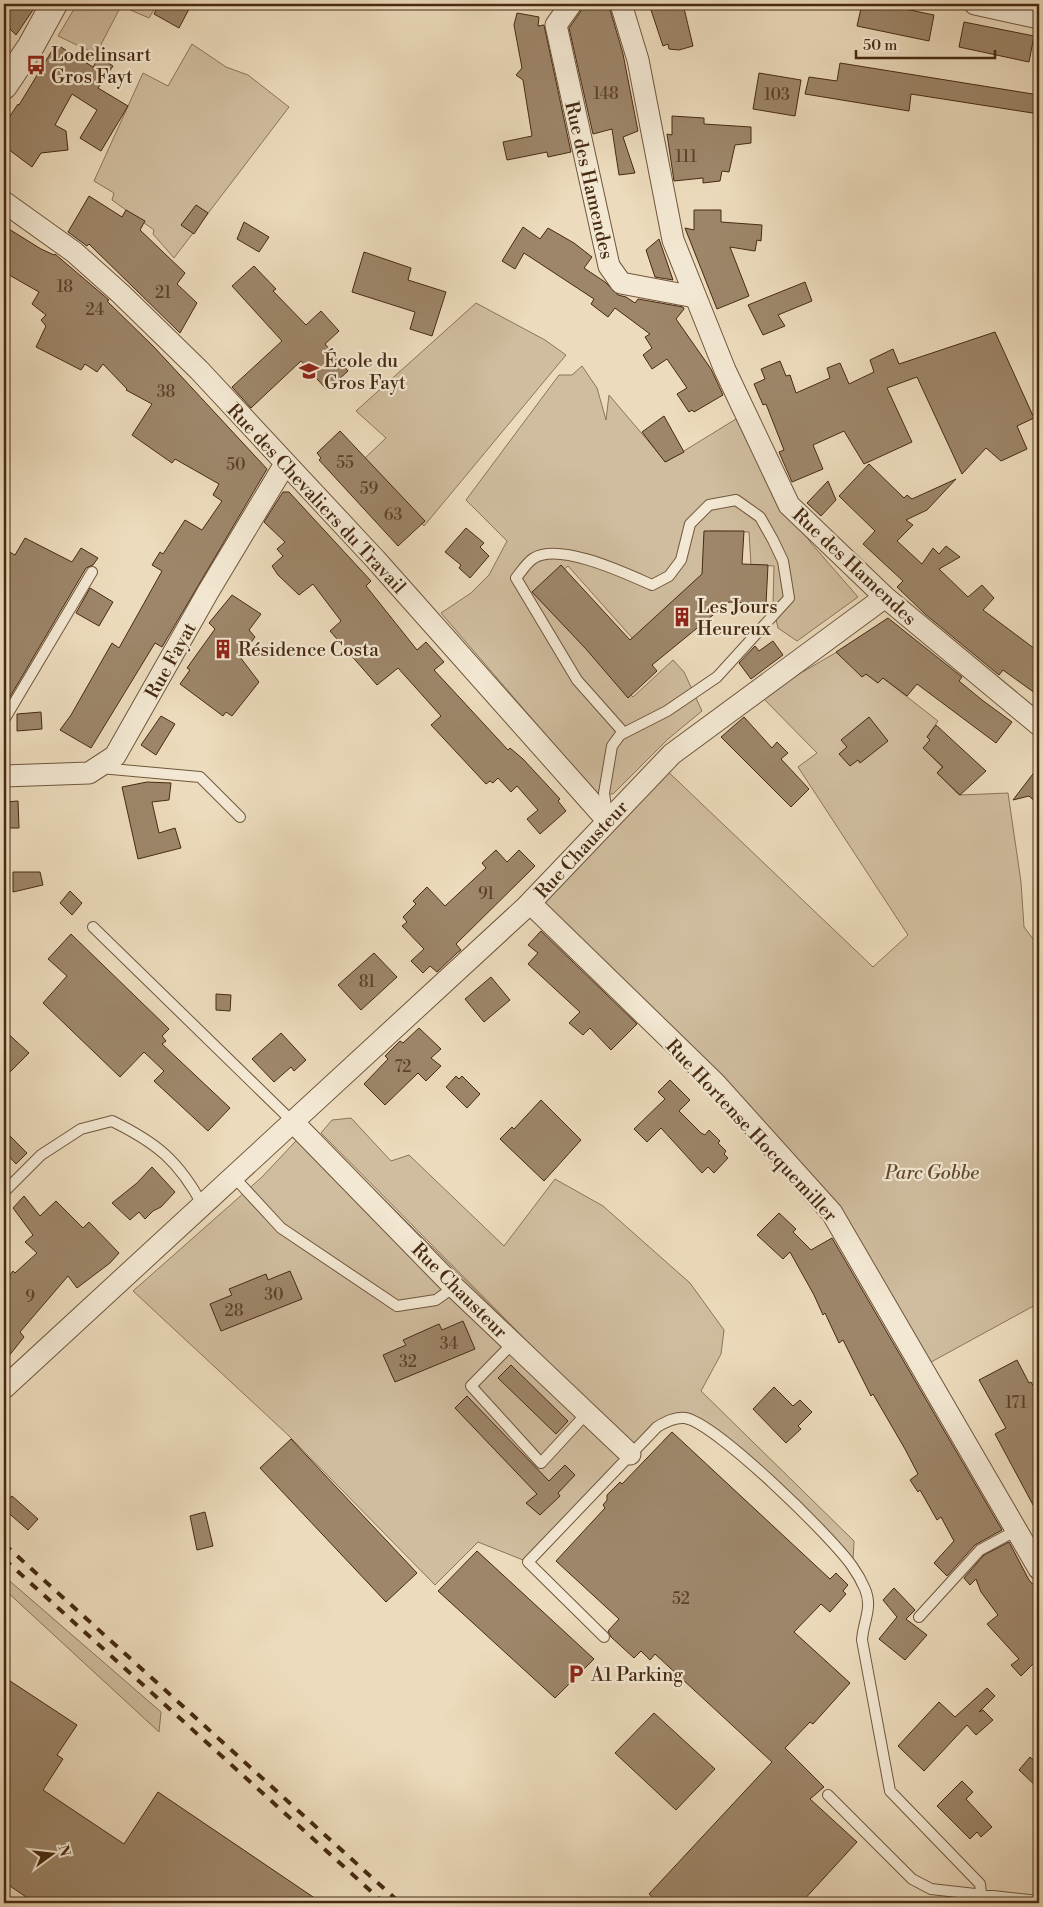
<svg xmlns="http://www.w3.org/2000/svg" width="1043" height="1907" viewBox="0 0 1043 1907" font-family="'Libre Bodoni',serif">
	<rect width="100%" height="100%" fill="#ecdbbc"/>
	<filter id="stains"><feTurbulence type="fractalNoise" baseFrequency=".004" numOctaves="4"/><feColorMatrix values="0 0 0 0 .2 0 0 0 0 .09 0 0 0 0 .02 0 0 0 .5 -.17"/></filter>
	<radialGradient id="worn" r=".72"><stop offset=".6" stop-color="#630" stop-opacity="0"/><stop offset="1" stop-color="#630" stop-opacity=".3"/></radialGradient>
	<path fill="#d0bd9f" stroke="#8c7458" d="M77 4H157L149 18 121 6 96 54 58 36Z
		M192 44 226 67 248 75 289 107 174 258 153 234 154 230 112 200 114 193 94 181 143 73 168 86Z
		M476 303 545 340 566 355 424 526 364 459 386 438 356 411Z
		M582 366 597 388 606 420 609 395 666 462 736 419 784 505 811 543 858 597 797 641 778 628 775 615 750 604H773L774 566 751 565 749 532 711 531 708 575 634 640 568 566 535 595 633 697 673 660 684 672 702 711 668 739 613 794 596 793 441 613 471 593 489 575 507 541 466 500 559 375H572Z
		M837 652 878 683 883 678 938 721 927 737 931 741 923 748 942 767 937 773 959 795 1008 793 1021 882 1024 927 1039 947V1303L922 1367 832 1213 530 903 661 765 873 967 908 935 798 767 817 753 761 696Z
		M351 1118 391 1161 409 1155 504 1246 555 1179 603 1206 690 1283 724 1330 721 1354 701 1391 854 1541 853 1561 720 1434 684 1418 645 1438 528 1562 478 1542 435 1585 287 1434 133 1291 262 1177 310 1126 545 1359 321 1133 332 1120Z
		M4 1576 161 1712 159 1732 4 1589Z"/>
	<path fill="#9d866a" stroke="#472a12" d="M4 4H37L16 35 4 23Z
		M159 4H180L189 9 179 28 154 14Z
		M583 4H608L609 6 623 54 638 131 623 137 635 173 619 175 612 129 593 134 569 28 581 11Z
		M659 4H683L693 46 679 50 669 49 668 44 663 46 650 7Z
		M862 4H881L934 15 929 41 857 26Z
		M517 13 539 17 538 26 544 25 571 152 548 157 547 152 507 160 503 142 532 136 523 80 516 75 522 68 514 25Z
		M964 22 1034 36 1029 62 959 47Z
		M56 44 93 67 99 57 113 66 98 88 128 106 101 151 80 138 97 110 72 94 55 125 66 131 68 150 41 153 32 167 4 146V125L18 104 19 105Z
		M840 63 1039 95V114L911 94 909 111 805 94 809 77 837 81Z
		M759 73 801 80 795 116 753 109Z
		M672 116 704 118V124L751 127V143L735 145 729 172 722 171 720 181 703 183V178L674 181 667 134 672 135Z
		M89 196 122 217 126 210 145 221 140 230 185 273 177 284 197 303 180 333 89 244 87 246 68 232Z
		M196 205 208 213 194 234 181 225Z
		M694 210H721V222L762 225 761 241 757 240 755 251 730 247 749 296 717 309 685 228 694 230Z
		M244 222 269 237 259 252 237 239Z
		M4 226 41 249 54 255 55 254 109 300 107 301 154 347 267 469 162 647 155 643 91 748 60 730 71 715 112 643 119 648 162 571 152 565 160 552 163 554 185 520 202 530 222 501 213 495 219 484 175 459 172 463 132 435 152 404 126 390 127 389 103 364 97 372 85 364 81 370 36 347 46 326 41 320 46 315 32 304 39 292 4 272Z
		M523 227 540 239 548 228 574 243 592 257 584 268 605 282 618 295 626 297 635 303 638 299 683 307 684 309 676 319 711 369 723 395 694 412 692 410 689 412 677 394 687 388 667 359 652 369 643 355 652 348 645 337 650 334 615 308 608 317 591 304 594 299 524 253 515 269 502 261Z
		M659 239 673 280 655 277 646 250Z
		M364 252 411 268 408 280 446 292 432 336 410 329 415 312 352 292Z
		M254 266 276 289 273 291 306 325 321 311 339 331 325 344 348 371 327 390 301 361 251 408 232 387 282 341 232 286Z
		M805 282 812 301 778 315 785 326 763 335 748 305Z
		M995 332 1034 418 1017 426 1027 449 1001 461 986 448 962 474 917 377 887 388 912 442 864 464 844 431 813 445 823 469 792 482 779 452 784 450 766 404 763 405 754 384 765 379 761 369 780 361 786 376 790 375 796 393 830 378 827 368 840 363 849 384 874 372 870 360 893 349 899 364Z
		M664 416 684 452 665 462 642 432Z
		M340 431 425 521 398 546 319 460 321 458 317 453Z
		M869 464 904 498 907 495 912 499 956 479 927 510 906 520 913 525 897 541 922 564 933 548 939 554 946 546 960 557 939 569 968 597 982 585 994 598 983 610 1039 652V696L1003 670 999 675 925 614 897 587 903 581 863 544 875 531 839 496Z
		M828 481 836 500 821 516 807 503Z
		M283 492H289L371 581 366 586 417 650 426 642 444 662 434 670 508 750 510 748 523 759 560 799 558 801 566 811 540 834 527 819 538 810 517 786 511 792 498 778 493 783 490 781 486 784 431 725 441 716 398 668 377 685 330 631 341 621 313 584 299 595 278 575 272 566 283 556 277 549 285 542 264 522Z
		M466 528 484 543 480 547 489 556 470 578 459 568 461 565 445 552Z
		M704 531H744L742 564 768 565 766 604 729 602 652 665 657 671 628 698 586 649 532 592 561 565 630 640 702 574Z
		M25 538 72 562 81 548 98 558 93 565 86 568 4 707V549L15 555Z
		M90 588 113 602 99 626 76 613Z
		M232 595 261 614 249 630 255 637 240 657 259 682 232 716 226 712 223 716 180 684 190 670 187 668 215 629 209 623Z
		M888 618 962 677 959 681 982 700 1012 722 996 743 917 684 907 696 883 678 878 683 866 674 862 677 836 652Z
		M773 641 783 655 751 679 739 663 755 646 759 651Z
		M41 712 42 729 17 731V714Z
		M161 716 175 724 156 755 141 745Z
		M744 717 772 748 777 742 788 753 781 759 809 789 791 807 721 737Z
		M869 717 888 741 860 763 858 760 850 766 839 754 847 747 841 740Z
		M936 725 986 771 960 795 937 773 943 767 923 748 930 740 927 737Z
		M1039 766V805L1029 796 1013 800Z
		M147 782 171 783 169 800 152 802 159 833 175 828 181 848 138 859 122 787Z
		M18 801 19 828H4V802Z
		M496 850 507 862 519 850 535 866 456 944 461 950 457 953 437 972 430 966 423 973 411 961 424 949 402 926 407 922 403 917 416 904 413 901 427 887 445 906 486 868 482 863Z
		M13 872H40L43 885 13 892Z
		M70 891 82 903 72 915 60 903Z
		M541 931 637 1024 611 1050 590 1028 583 1035 569 1023 580 1012 528 964 538 953 528 945Z
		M71 934 169 1029 162 1036 166 1041 162 1044 230 1108 208 1131 154 1081 164 1071 144 1052 120 1077 43 1003 67 976 48 959Z
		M374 953 397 977 361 1010 338 985Z
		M491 977 510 1000 484 1022 465 999Z
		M216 994 231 995 230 1011 216 1010Z
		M419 1028 441 1049 431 1058 441 1066 426 1081 418 1073 385 1105 364 1084 388 1059 385 1056 400 1041 403 1043Z
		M4 1030 29 1053 4 1078Z
		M281 1033 306 1060 294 1071 291 1067 274 1082 252 1059Z
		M456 1076 459 1079 462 1076 480 1094 467 1108 446 1087Z
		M670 1080 690 1100 679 1111 701 1133 705 1135 709 1130 720 1141 718 1143 726 1151 724 1154 728 1158 714 1173 708 1167 702 1173 661 1128 647 1142 634 1129 665 1099 658 1092Z
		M541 1100 581 1140 544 1181 500 1139 512 1127 514 1129Z
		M4 1130 27 1153 16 1164 4 1151Z
		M152 1167 175 1192 161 1207 153 1211 145 1219 139 1212 130 1220 112 1203 137 1183Z
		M24 1196 40 1216 56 1201 83 1228 89 1222 119 1253 110 1263 77 1288 68 1276 20 1332 24 1337 4 1362V1283L13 1271 15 1273 37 1253 25 1242 33 1235 13 1208Z
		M779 1213 796 1229 793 1232 811 1250 832 1238 1002 1530 975 1545 947 1576 934 1563 954 1541 941 1517 937 1520 920 1490 918 1492 910 1480 918 1474 905 1449 873 1394 871 1396 843 1340 839 1343 825 1313 823 1315 814 1295 790 1252 783 1259 757 1235Z
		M290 1271 302 1299 221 1331 210 1304 232 1295 229 1289 266 1274 268 1280Z
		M463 1321 475 1349 395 1382 383 1355 406 1345 403 1340 439 1324 442 1330Z
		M1017 1360 1029 1383 1031 1382 1039 1395V1516L995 1434 1006 1428 979 1380Z
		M511 1365 568 1421 556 1434 498 1378Z
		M774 1387 793 1406 800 1400 812 1412 798 1426 801 1429 786 1443 753 1409Z
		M467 1396 549 1481 565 1465 575 1475 558 1493 560 1496 540 1515 526 1503 537 1494 455 1408Z
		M672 1432 830 1579 836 1573 848 1585 843 1591 846 1594 830 1612 821 1604 794 1632 850 1683 813 1724 810 1722 785 1748 824 1787 810 1799 857 1842 801 1903H659L649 1894 772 1762 655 1654 650 1660 641 1651 634 1658 611 1637 608 1631 619 1619 556 1561 605 1508 603 1505 607 1500V1495L620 1482 622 1484Z
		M291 1439 417 1573 386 1602 260 1468Z
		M12 1496 38 1519 28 1530 4 1509V1505Z
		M205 1512 213 1546 197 1550 190 1516Z
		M1009 1542 1029 1580 1039 1591V1658L1021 1676 1011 1665 1019 1659 987 1624 998 1615 981 1592 976 1579 970 1585 964 1578 984 1555Z
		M477 1551 594 1659 555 1698 438 1591Z
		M894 1588 915 1610 906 1619 927 1635 905 1660 879 1639 897 1617 883 1600Z
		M4 1677 77 1725 57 1755 63 1759 43 1790 124 1844 158 1792 322 1903H35L4 1882Z
		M987 1688 995 1696 979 1712 983 1710 993 1720 976 1735 967 1725 924 1771 898 1746 939 1702 955 1717Z
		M654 1713 715 1769 676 1810 615 1753Z
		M1030 1757 1039 1765V1789L1019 1770Z
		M962 1781 973 1792 966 1799 992 1827 981 1837 977 1832 970 1839 937 1806Z"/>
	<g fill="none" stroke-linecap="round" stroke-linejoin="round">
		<defs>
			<path id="service" d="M4 720 92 572
				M100 768 200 777 240 817
				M607 814 604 793 612 746 620 735 667 711 717 677 789 598 783 561 773 540 760 517 736 500 709 505 690 524 681 560 669 576 652 585C627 574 560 542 534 558 527 562 521 572 516 578L577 680 624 733
				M93 927 294 1123
				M234 1177 281 1228 397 1306 436 1300 454 1287
				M4 1192 41 1155 81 1129 112 1121C157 1143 179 1161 203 1206
				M513 1343 471 1386 541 1463 587 1413
				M919 1617 980 1550 1017 1530
				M604 1637 528 1562 657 1427C665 1422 674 1417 685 1418 716 1423 832 1537 852 1566 857 1573 862 1582 865 1589 873 1608 863 1622 862 1640L890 1791 980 1884 981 1893
				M828 1795 912 1879 931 1889 1039 1901"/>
			<path id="minor" d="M571 4 556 25 609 266 621 283 695 297
				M621 4 638 60 673 240 725 370 789 505 885 597 1039 725
				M975 4 1039 18
				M4 202 74 252 121 294 199 370 376 560 607 820
				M4 776 89 773 115 756 208 592 285 464
				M530 903 715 1083 832 1213 1039 1569
				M294 1123 454 1287 630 1454
				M4 1388 526 907 672 754 885 597"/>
			<path id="tertiary" d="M4 86 31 46 54 4"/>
		</defs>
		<use href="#service" stroke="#70563c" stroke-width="12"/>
		<use href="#minor" stroke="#70563c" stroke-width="23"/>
		<use href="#tertiary" stroke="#70563c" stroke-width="28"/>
		<use href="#service" stroke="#f3e8d3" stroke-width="10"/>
		<use href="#minor" stroke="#f3e8d3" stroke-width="21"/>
		<use href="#tertiary" stroke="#f3e8d3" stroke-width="26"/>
		<path stroke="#472a12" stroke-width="4" stroke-dasharray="9 9" stroke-linecap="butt" d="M4 1544 400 1903
			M4 1559 384 1903"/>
	</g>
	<defs>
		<symbol id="bus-bare" viewBox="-9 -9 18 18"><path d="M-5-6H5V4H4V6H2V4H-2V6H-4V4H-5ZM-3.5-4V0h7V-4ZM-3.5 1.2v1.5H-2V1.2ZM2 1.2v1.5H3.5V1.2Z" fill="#8f2418" stroke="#f3e8d3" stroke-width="2.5" paint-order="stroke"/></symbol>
		<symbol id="school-bare" viewBox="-9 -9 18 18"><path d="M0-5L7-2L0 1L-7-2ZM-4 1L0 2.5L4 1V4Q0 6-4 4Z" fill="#8f2418" stroke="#f3e8d3" stroke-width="2.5" paint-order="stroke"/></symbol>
		<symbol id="building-bare" viewBox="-9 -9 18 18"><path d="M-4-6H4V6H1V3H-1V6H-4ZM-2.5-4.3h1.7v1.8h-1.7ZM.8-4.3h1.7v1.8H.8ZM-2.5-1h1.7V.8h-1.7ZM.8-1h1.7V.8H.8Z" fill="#8f2418" stroke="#f3e8d3" stroke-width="2.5" paint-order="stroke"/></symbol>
		<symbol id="parking-bare" viewBox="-9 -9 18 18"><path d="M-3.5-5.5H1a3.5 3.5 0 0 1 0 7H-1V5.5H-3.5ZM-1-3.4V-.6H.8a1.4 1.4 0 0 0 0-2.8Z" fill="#8f2418" stroke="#f3e8d3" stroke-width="2.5" paint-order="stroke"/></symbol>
	</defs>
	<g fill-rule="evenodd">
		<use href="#bus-bare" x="22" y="51" width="28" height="28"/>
		<use href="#school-bare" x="295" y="357" width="28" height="28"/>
		<use href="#building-bare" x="668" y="603" width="28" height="28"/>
		<use href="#building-bare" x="209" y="635" width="28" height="28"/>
		<use href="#parking-bare" x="562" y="1660" width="28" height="28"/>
	</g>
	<g text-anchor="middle" stroke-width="4.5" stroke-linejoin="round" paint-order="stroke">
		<g font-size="16" fill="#5c4128">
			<text x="606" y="99">148</text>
			<text x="777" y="100">103</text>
			<text x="686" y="162">111</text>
			<text x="65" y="292">18</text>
			<text x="163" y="298">21</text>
			<text x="95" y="315">24</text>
			<text x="166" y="397">38</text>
			<text x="345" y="468">55</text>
			<text x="236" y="470">50</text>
			<text x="369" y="494">59</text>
			<text x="393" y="520">63</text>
			<text x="486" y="899">91</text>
			<text x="367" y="987">81</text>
			<text x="403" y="1072">72</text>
			<text x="274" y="1300">30</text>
			<text x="30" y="1302">9</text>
			<text x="234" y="1316">28</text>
			<text x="449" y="1349">34</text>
			<text x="408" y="1367">32</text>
			<text x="1016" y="1408">171</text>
			<text x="681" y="1604">52</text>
		</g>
		<g font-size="19" fill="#472a12" stroke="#f3e8d3" text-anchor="start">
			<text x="51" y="61">Lodelinsart<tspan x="51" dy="22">Gros Fayt</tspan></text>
			<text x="324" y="367">École du<tspan x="324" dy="22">Gros Fayt</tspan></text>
			<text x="697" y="613">Les Jours<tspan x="697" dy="22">Heureux</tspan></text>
			<text x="238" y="656">Résidence Costa</text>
			<text x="591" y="1681">A1 Parking</text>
		</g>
		<g font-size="19" fill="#472a12" stroke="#f3e8d3">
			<text transform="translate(590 180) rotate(77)" y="7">Rue des Hamendes</text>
			<text transform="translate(317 498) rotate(47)" y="7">Rue des Chevaliers du Travail</text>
			<text transform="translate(855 566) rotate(43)" y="7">Rue des Hamendes</text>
			<text transform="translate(170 660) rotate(-61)" y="7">Rue Fayat</text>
			<text transform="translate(581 849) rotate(-47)" y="7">Rue Chausteur</text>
			<text transform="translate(752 1130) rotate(47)" y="7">Rue Hortense Hocquemiller</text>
			<text transform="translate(460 1290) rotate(45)" y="7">Rue Chausteur</text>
		</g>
		<g font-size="19" font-style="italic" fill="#62472e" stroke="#f3e8d3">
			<text x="932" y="1179">Parc Gobbe</text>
		</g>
	</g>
	<rect width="1043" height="1907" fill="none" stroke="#ecdbbc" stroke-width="20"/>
	<rect x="5" y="5" width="1033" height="1897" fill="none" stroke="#472a12" stroke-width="2.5"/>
	<rect x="10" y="10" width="1023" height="1887" fill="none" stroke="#472a12"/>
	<g transform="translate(52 1854) rotate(75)" stroke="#f3e8d3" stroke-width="4" paint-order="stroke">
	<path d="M0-4L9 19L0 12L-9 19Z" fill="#472a12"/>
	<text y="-8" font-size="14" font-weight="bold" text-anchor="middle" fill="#472a12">N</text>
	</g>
	<path d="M856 50v8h139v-8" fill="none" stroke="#472a12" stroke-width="2.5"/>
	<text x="863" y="50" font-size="15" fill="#472a12" stroke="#f3e8d3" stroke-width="4" paint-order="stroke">50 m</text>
	<rect width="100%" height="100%" filter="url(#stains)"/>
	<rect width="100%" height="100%" fill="url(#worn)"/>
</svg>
